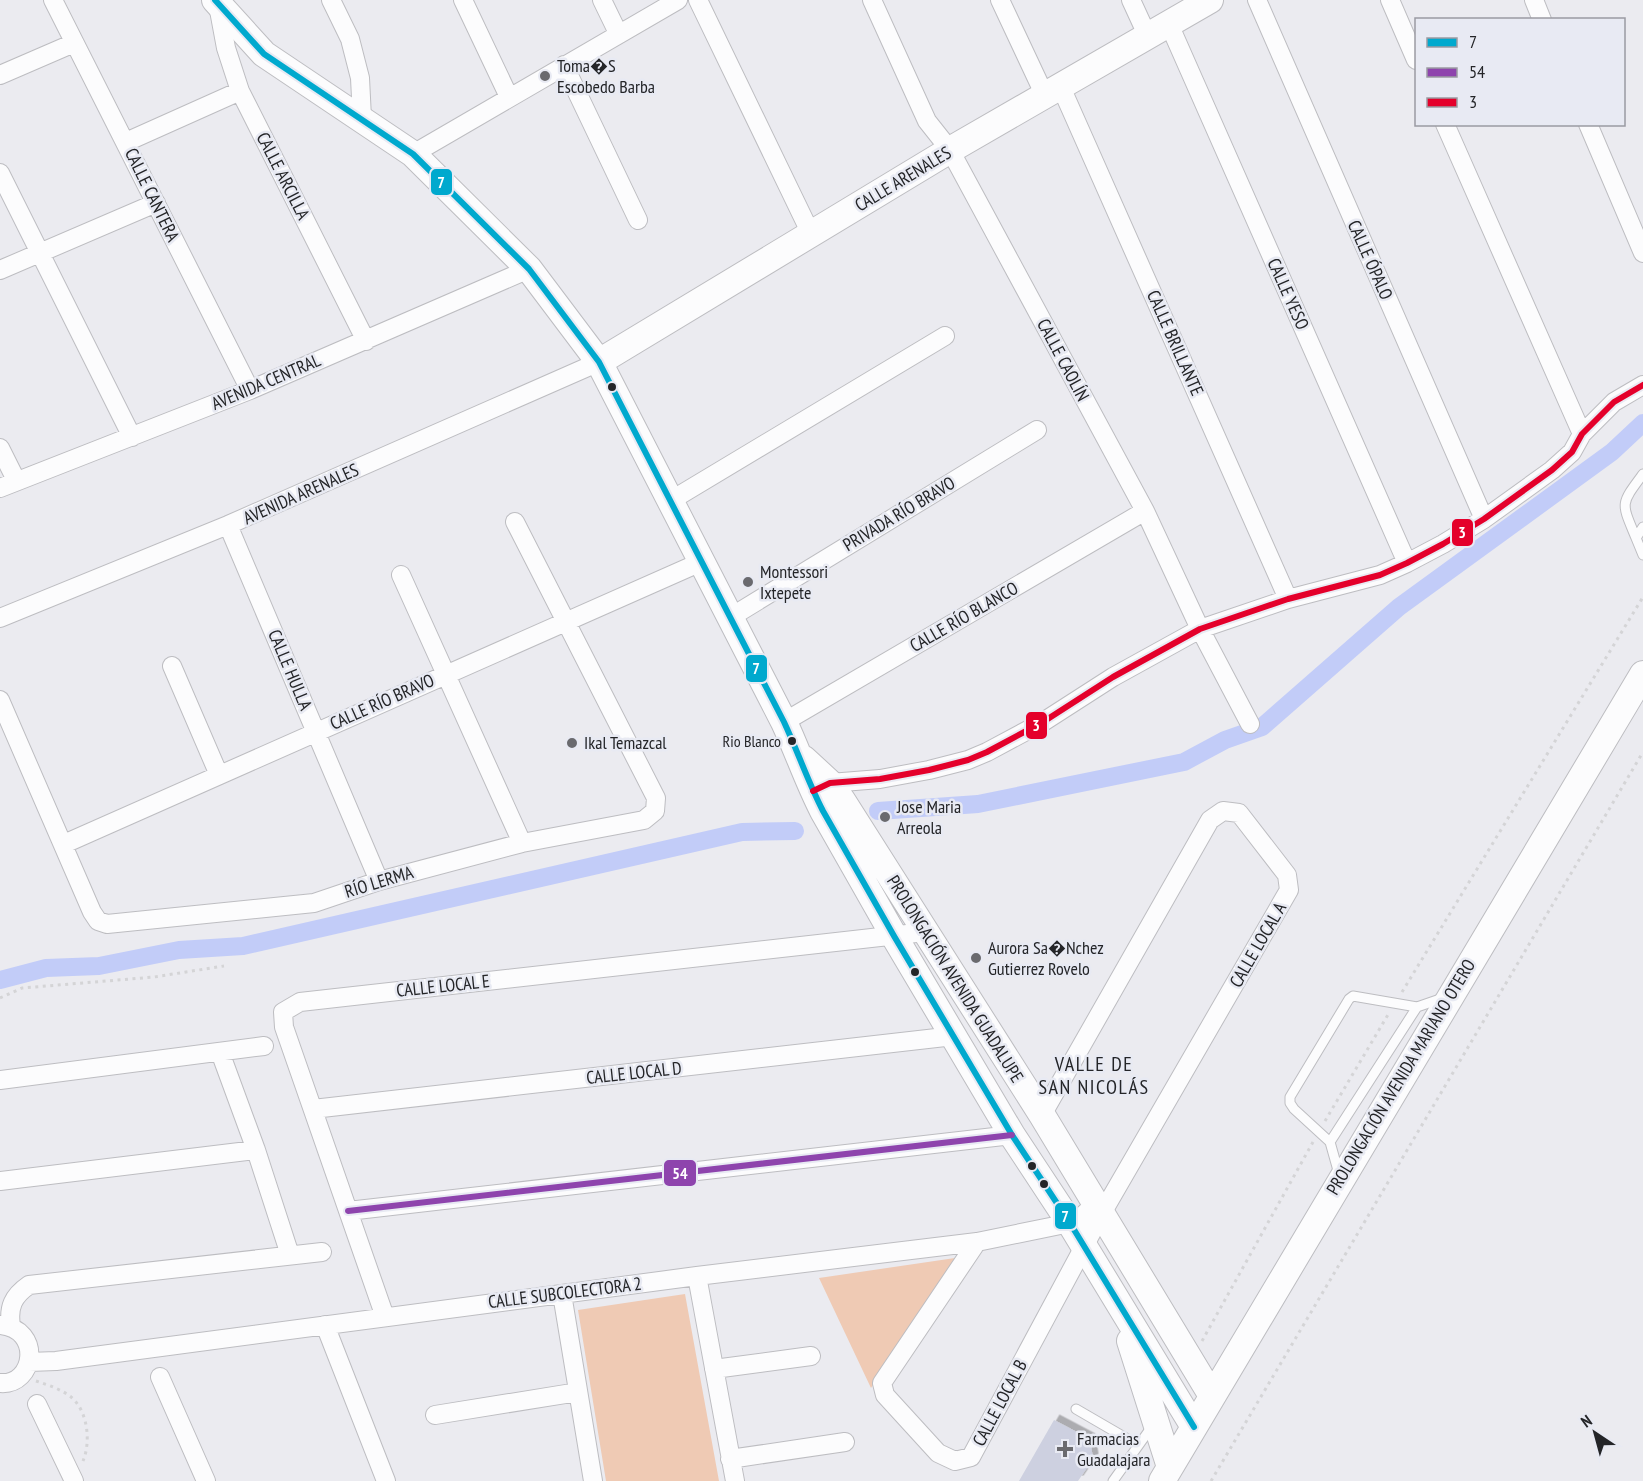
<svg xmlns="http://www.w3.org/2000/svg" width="1643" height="1481" viewBox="0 0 1643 1481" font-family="'PT Sans Narrow',sans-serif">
	<defs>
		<filter id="shadow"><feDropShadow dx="5.5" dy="-5.5" stdDeviation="0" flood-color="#0004"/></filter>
	</defs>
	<rect width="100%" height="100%" fill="#ebebf0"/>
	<path fill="#efcab4" d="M955 1258 871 1388 819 1278Z
		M685 1294 719 1481H606L578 1310Z"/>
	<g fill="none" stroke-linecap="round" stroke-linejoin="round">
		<path stroke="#c2ccf8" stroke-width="18" d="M878 811 978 804 1184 762 1225 740 1262 727 1399 607 1612 452 1643 423
			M0 980 46 968 99 966 179 950 243 946 742 832 795 831"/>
	</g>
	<path fill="#cdd0e0" filter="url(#shadow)" d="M1054 1420 1090 1439 1093 1459 1078 1481H1019Z"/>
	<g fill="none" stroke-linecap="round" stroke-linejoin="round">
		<defs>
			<path id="lane" d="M1643 527 1636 538 1643 555
				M1636 538C1621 502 1620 505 1643 474
				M1330 1142 1417 1007
				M1339 1174 1330 1142 1294 1109 1290 1103V1097L1349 999 1353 996 1417 1007 1443 998
				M1076 1409 1138 1445
				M1113 1481 1153 1425"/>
			<path id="street" d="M53 0 250 390
				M331 0 350 39 360 78 362 118
				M463 0 509 97
				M602 0 618 33
				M698 0 811 234
				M872 0 927 121 950 150 1145 511 1200 629 1250 724
				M1000 0 1045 96
				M1131 0 1148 37
				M1257 0 1484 519
				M1390 0 1416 60
				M1534 0 1542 20
				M218 5 226 48 240 91 366 341
				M1169 24 1407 563
				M564 65 638 220
				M0 75 74 43
				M1061 87 1288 599
				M1445 124 1582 434
				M1588 124 1643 253
				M126 142 240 91
				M413 154 678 0
				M0 173 132 437
				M0 270 156 203
				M0 448 16 480
				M0 488 250 390 529 269
				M670 501 945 336
				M228 525 379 881
				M401 575 522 843
				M731 617 1037 430
				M0 618 228 525 599 362
				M172 666 219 775
				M0 700 92 912 98 921 107 924 314 903 379 881 522 843 644 820 655 811 656 798 515 522
				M784 722 1145 511
				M823 786 830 783 880 779 929 770 968 760 987 752 1043 722 1113 677 1200 629 1288 599 1380 575 1407 563 1443 544 1484 519 1552 470 1572 452 1582 434 1614 402 1643 385
				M64 844 701 562
				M220 1052 256 1150 290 1255
				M0 1080 264 1046
				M313 1109 954 1036
				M0 1181 256 1150
				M348 1211 1012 1135
				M977 1242 882 1383 885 1395 938 1453 955 1461 971 1457 1101 1215 1289 890 1287 875 1239 813 1223 811 1210 820 1042 1115
				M697 1276 735 1481
				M562 1294 593 1481
				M385 1317 284 1027 283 1012 300 1002 925 932
				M0 1325C43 1329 35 1386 0 1383
				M325 1325 386 1481
				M11 1326C8 1307 13 1296 29 1285L322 1252
				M29 1362 56 1361 697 1276 977 1242 1070 1223 1080 1218 1095 1204
				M714 1369 811 1356
				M160 1377 206 1481
				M37 1404 74 1481
				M435 1415 578 1392
				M730 1459 845 1442"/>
			<path id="secondary" d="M215 0 264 54 413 154 529 269 599 362 784 722C798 752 808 782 823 811L894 936 1012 1135 1070 1223 1194 1427
				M599 362 950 150 1210 0
				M804 759 830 783 842 800 1042 1115 1212 1396
				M1130 1341 1170 1467
				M1162 1481 1643 674"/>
		</defs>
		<use href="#lane" stroke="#bdbdc1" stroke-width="11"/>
		<use href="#street" stroke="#bdbdc1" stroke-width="20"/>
		<use href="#secondary" stroke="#bdbdc1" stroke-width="28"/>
		<path stroke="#d4d4d6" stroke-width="3" stroke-dasharray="3 4.5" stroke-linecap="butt" d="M1402 992 1643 597
			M0 998 22 988 154 977 224 966
			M1325 1121 1389 1013
			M1202 1341 1313 1142
			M36 1381C48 1385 61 1389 71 1397 88 1411 91 1442 83 1461
			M1211 1481 1643 752"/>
		<use href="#lane" stroke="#fcfcfd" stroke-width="9"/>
		<use href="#street" stroke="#fcfcfd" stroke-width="18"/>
		<use href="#secondary" stroke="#fcfcfd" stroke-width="26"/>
		<defs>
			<path id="bus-1" d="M215 0 264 54 413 154 529 269 599 362 784 722C798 752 808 782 823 811L894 936 1012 1135 1070 1223 1194 1427"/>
			<path id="bus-2" d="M348 1211 1012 1135"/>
			<path id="bus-3" d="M813 791 830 783 880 779 929 770 968 760 987 752 1043 722 1113 677 1200 629 1288 599 1380 575 1407 563 1443 544 1484 519 1552 470 1572 452 1582 434 1614 402 1643 385"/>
		</defs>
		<use href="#bus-1" stroke="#e8eaf3" stroke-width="10"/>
		<use href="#bus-2" stroke="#e8eaf3" stroke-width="10"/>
		<use href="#bus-3" stroke="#e8eaf3" stroke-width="10"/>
		<use href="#bus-1" stroke="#00a9ce" stroke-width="6"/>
		<use href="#bus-2" stroke="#8e44ad" stroke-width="6"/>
		<use href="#bus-3" stroke="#e4002b" stroke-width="6"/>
	</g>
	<g fill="#6a6a6e" stroke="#e8eaf3" stroke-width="2">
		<circle cx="545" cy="76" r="6"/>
		<circle cx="748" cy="582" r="6"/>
		<circle cx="572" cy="743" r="6"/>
		<circle cx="885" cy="817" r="6"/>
		<circle cx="976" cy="958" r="6"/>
		<path d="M1062 1440h6v6h6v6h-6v6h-6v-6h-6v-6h6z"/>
	</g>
	<g fill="#242528" stroke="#e8eaf3" stroke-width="2">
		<circle cx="612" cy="387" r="5"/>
		<circle cx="792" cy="741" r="5"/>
		<circle cx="915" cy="972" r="5"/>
		<circle cx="1032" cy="1166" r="5"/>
		<circle cx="1044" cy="1184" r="5"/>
	</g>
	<g text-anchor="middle" stroke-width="5" stroke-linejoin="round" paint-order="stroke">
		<g font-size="16" fill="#242528" stroke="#e8eaf3" text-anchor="end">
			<text x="781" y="747">Rio Blanco</text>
		</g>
		<g font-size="18" fill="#242528" stroke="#e8eaf3" text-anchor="start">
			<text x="557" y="72">Toma�S<tspan x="557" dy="21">Escobedo Barba</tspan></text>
			<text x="760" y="578">Montessori<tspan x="760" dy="21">Ixtepete</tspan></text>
			<text x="584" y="749">Ikal Temazcal</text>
			<text x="897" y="813">Jose Maria<tspan x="897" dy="21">Arreola</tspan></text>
			<text x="988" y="954">Aurora Sa�Nchez<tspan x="988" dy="21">Gutierrez Rovelo</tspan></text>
			<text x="1077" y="1445">Farmacias<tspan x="1077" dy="21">Guadalajara</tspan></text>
		</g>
		<g font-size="18" fill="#242528" stroke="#e8eaf3">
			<text transform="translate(283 176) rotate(63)" y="6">CALLE ARCILLA</text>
			<text transform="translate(903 179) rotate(-31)" y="6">CALLE ARENALES</text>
			<text transform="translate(152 195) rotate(64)" y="6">CALLE CANTERA</text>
			<text transform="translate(1370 260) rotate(66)" y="6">CALLE ÓPALO</text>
			<text transform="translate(1288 294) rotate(66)" y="6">CALLE YESO</text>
			<text transform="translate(1175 343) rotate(66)" y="6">CALLE BRILLANTE</text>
			<text transform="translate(1063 360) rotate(62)" y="6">CALLE CAOLÍN</text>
			<text transform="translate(266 382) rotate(-23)" y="6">AVENIDA CENTRAL</text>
			<text transform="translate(301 494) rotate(-24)" y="6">AVENIDA ARENALES</text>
			<text transform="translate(899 514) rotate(-31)" y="6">PRIVADA RÍO BRAVO</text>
			<text transform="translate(964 617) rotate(-30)" y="6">CALLE RÍO BLANCO</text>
			<text transform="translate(290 670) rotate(67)" y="6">CALLE HULLA</text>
			<text transform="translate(382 702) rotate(-24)" y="6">CALLE RÍO BRAVO</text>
			<text transform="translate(379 882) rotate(-17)" y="6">RÍO LERMA</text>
			<text transform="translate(1258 945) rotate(-60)" y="6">CALLE LOCAL A</text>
			<text transform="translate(955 979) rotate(58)" y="6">PROLONGACIÓN AVENIDA GUADALUPE</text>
			<text transform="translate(443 986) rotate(-6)" y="6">CALLE LOCAL E</text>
			<text transform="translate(634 1073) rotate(-6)" y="6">CALLE LOCAL D</text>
			<text transform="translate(1401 1077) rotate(-59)" y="6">PROLONGACIÓN AVENIDA MARIANO OTERO</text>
			<text transform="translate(565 1293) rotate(-7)" y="6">CALLE SUBCOLECTORA 2</text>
			<text transform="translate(1000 1403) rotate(-62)" y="6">CALLE LOCAL B</text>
		</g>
		<g font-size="20" letter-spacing="1.5" fill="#242528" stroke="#e8eaf3">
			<text x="1094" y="1071">VALLE DE<tspan x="1094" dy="23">SAN NICOLÁS</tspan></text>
		</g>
	</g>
	<g stroke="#e8eaf3" stroke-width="2">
		<rect x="430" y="168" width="23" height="28" rx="6" fill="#00a9ce"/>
		<rect x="1451" y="518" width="23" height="29" rx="6" fill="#e4002b"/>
		<rect x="745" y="654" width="23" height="29" rx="6" fill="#00a9ce"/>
		<rect x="1025" y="711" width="23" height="29" rx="6" fill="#e4002b"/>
		<rect x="663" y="1159" width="34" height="28" rx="6" fill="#8e44ad"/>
		<rect x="1054" y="1202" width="23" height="28" rx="6" fill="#00a9ce"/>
	</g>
	<g font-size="16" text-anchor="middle" font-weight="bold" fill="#fff">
		<text x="441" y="188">7</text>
		<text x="1462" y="538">3</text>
		<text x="756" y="674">7</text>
		<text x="1036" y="731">3</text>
		<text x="680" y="1179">54</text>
		<text x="1065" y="1222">7</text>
	</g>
	<rect x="1415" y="18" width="210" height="108" fill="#e8eaf3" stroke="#9a9ba2" stroke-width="1.5"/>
	<rect x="1427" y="38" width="30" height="9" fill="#00a9ce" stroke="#9a9ba2" stroke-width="1.5"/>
	<text x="1469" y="48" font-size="18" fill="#242528">7</text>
	<rect x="1427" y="68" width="30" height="9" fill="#8e44ad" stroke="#9a9ba2" stroke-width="1.5"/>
	<text x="1469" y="78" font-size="18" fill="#242528">54</text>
	<rect x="1427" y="98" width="30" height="9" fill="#e4002b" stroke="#9a9ba2" stroke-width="1.5"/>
	<text x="1469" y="108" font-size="18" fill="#242528">3</text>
	<g transform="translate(1595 1433) rotate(324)" stroke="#e8eaf3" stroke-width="4.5" paint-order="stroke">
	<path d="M0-4.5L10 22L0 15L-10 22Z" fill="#242528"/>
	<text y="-9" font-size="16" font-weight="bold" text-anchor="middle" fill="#242528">N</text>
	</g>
</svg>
